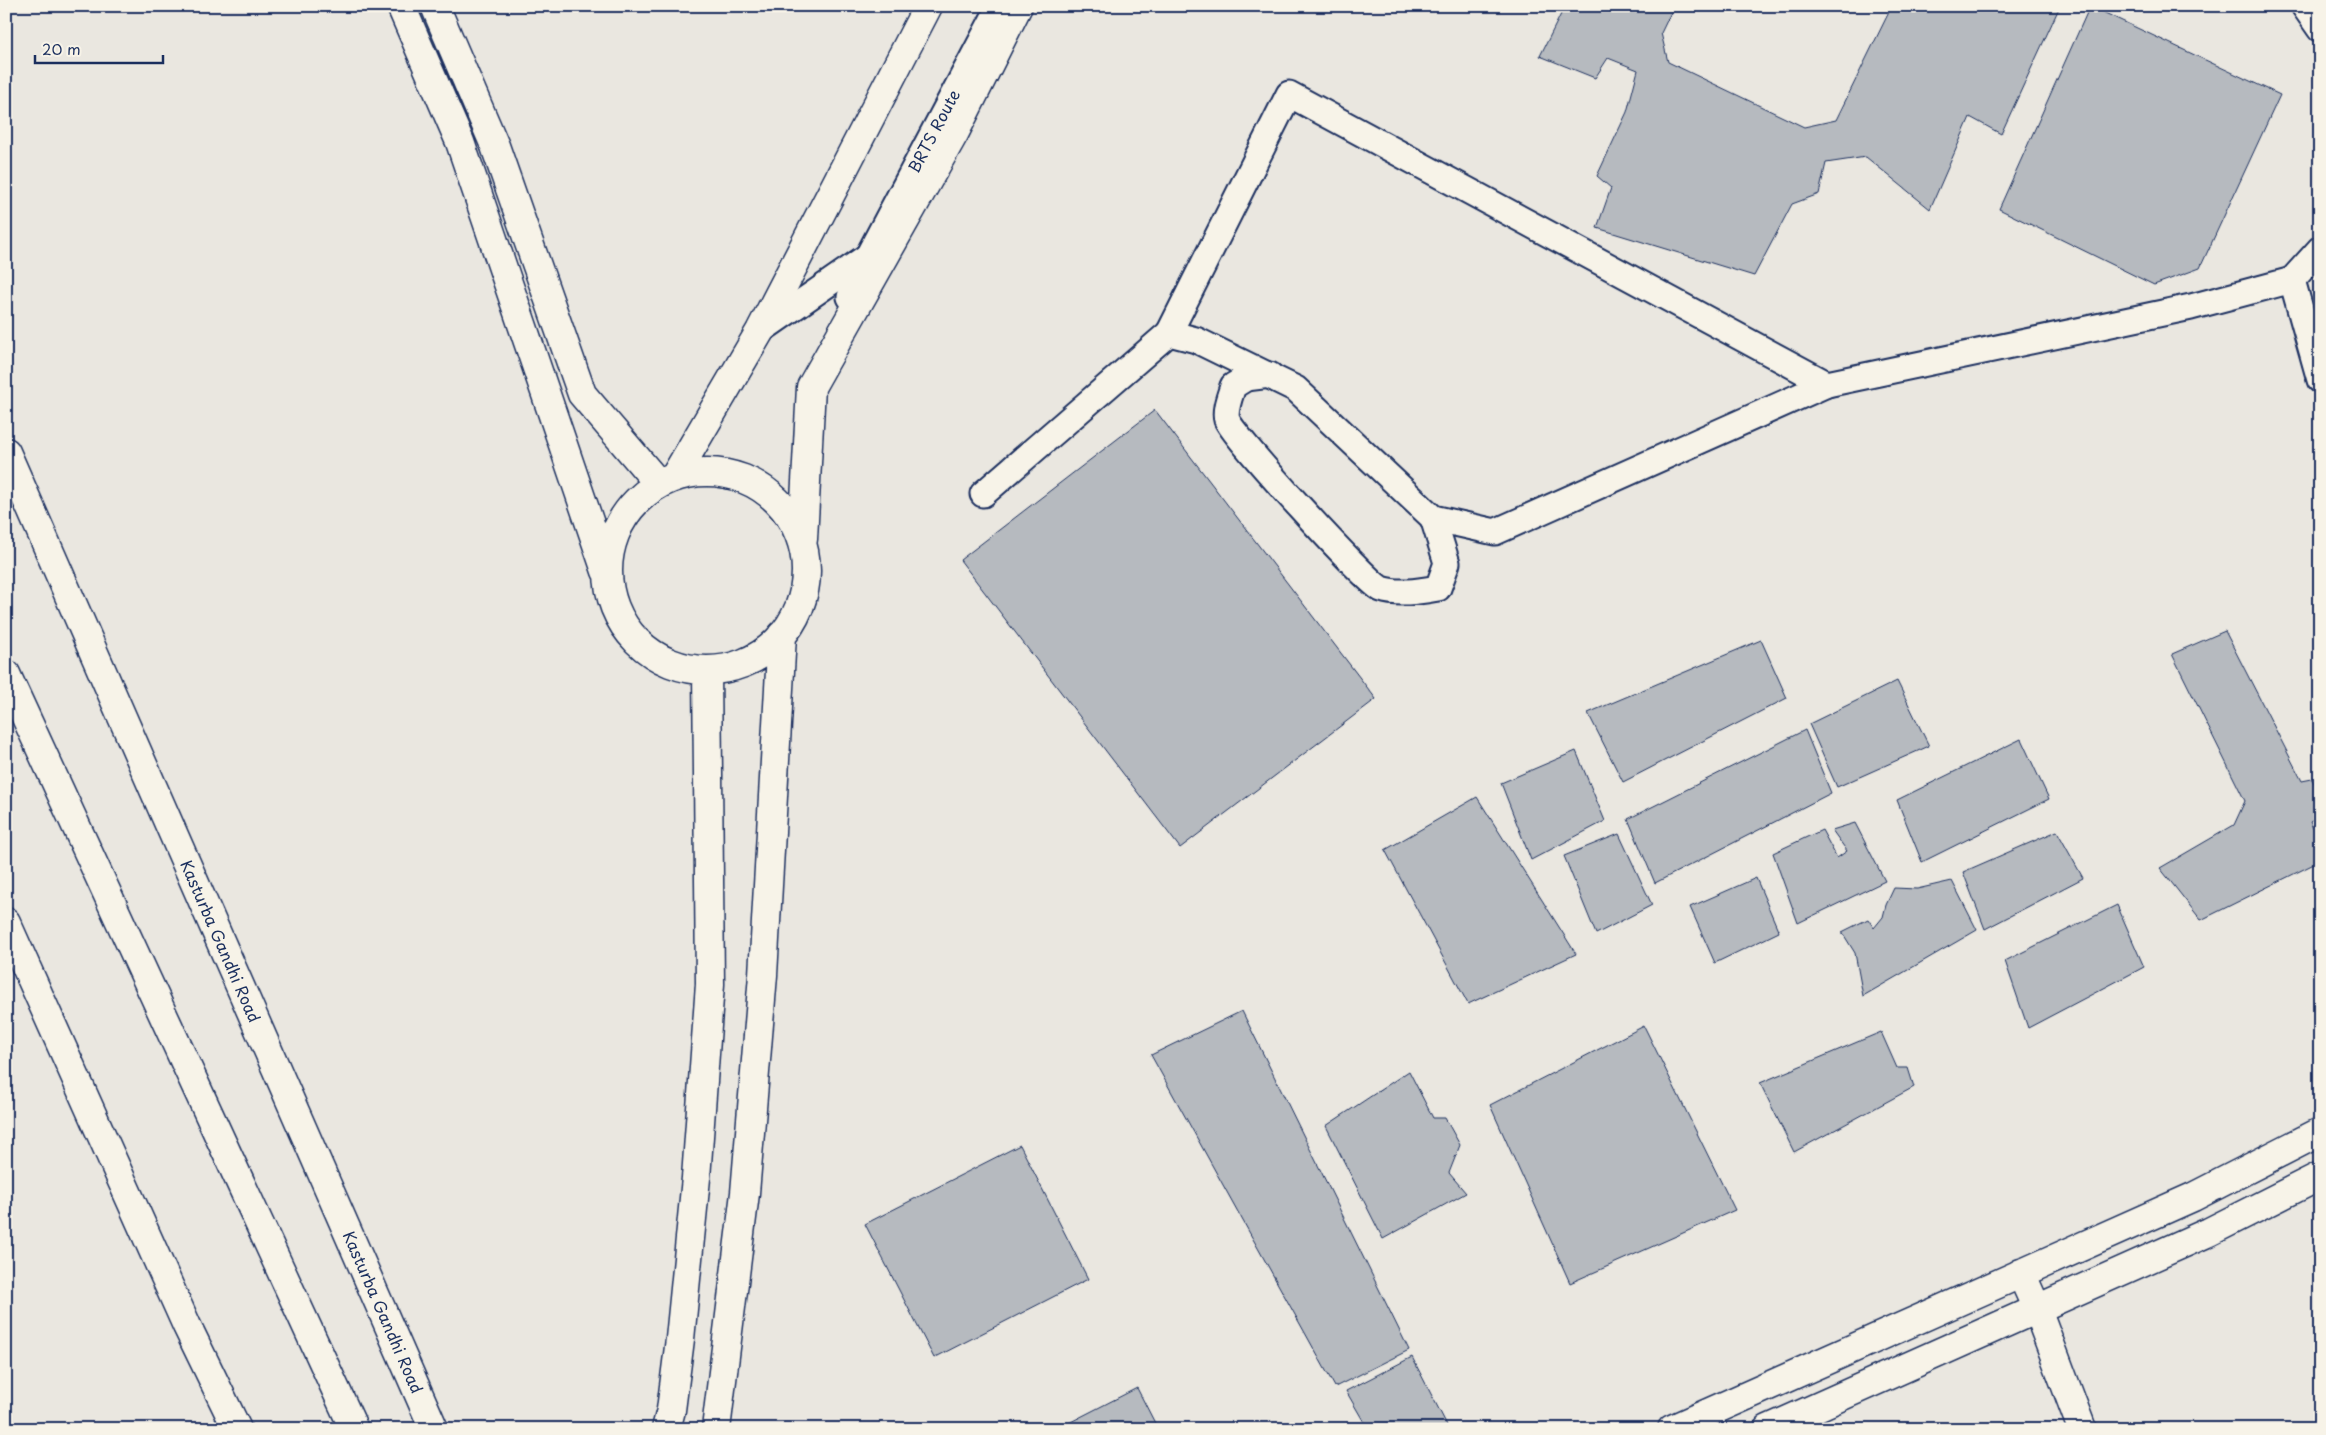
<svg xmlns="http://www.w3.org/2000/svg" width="2326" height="1435" viewBox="0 0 2326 1435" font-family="'Playpen Sans',sans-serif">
	<rect width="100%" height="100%" fill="#eae7e0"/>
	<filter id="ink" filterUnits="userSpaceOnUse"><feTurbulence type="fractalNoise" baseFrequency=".02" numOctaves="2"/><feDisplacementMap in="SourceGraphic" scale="10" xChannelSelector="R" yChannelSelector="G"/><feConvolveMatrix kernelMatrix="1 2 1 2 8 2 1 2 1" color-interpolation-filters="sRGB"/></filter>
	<g filter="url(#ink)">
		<path fill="#b6babf" stroke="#1b2f5e" d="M1554 6H1674L1661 33 1668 62 1804 127 1836 120 1892 6H2060L2001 134 1970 117 1930 209 1866 157 1826 163 1819 194 1792 204 1754 276 1597 228 1611 188 1597 176 1627 112 1638 70 1608 58 1595 78 1540 56 1561 14Z
			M2090 6 2280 95 2200 268 2154 285 1999 209Z
			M1155 410 1376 699 1180 848 960 560Z
			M2225 631 2302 781 2312 779 2320 795V816L2310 822 2320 843V861L2201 920 2160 868 2234 825 2245 801 2172 654Z
			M1761 640 1787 698 1623 782 1588 713Z
			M1897 681 1929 746 1837 787 1809 724Z
			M1805 730 1831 793 1655 883 1628 819Z
			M2021 739 2049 799 1922 862 1897 800Z
			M1576 751 1605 821 1531 860 1501 783Z
			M1477 797 1576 954 1468 1004 1385 850Z
			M1855 823 1885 881 1798 923 1773 853 1822 830 1837 858 1847 851 1832 830Z
			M2057 831 2083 878 1985 929 1963 872Z
			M1619 834 1652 905 1596 934 1564 856Z
			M1756 878 1779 932 1715 963 1690 907Z
			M1952 881 1977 930 1863 996 1855 953 1842 932 1868 919 1874 928 1883 917 1886 905 1894 888 1917 889Z
			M2117 905 2144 967 2028 1028 2005 961Z
			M1242 1011 1409 1350 1335 1387 1151 1055Z
			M1644 1026 1735 1210 1570 1283 1490 1105Z
			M1881 1032 1897 1068H1908L1914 1087 1794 1152 1760 1083Z
			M1409 1071 1433 1118H1445L1460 1145 1449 1173 1466 1193 1383 1239 1326 1126Z
			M1020 1145 1088 1279 934 1358 865 1224Z
			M1412 1357 1449 1429H1368L1346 1391Z
			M1137 1388 1158 1429H1057Z"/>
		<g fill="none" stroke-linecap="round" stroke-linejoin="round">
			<defs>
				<g id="lane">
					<path d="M2304 6 2320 29"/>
					<path d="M2292 280 2320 249"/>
					<path id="s1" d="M850 297 868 256 1000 6"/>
					<path d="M760 331 868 256"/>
					<path d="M1169 333 1289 94 1827 384"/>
					<path d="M1270 375 1246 378 1233 386C1230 396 1224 410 1227 420 1230 433 1369 585 1381 589 1399 595 1420 591 1438 588L1447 563 1433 518"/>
					<path d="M983 494 1169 333 1196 340 1296 389 1433 518 1495 532 1827 384 2191 307 2292 280 2320 380"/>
				</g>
				<path id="street" d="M6 922 187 1326 237 1429
					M2021 1273 2037 1309 2082 1429"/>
				<path id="secondary" d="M401 6 460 142 606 571
					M435 6 495 146 582 394 658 483
					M608 571a99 99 0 1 1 198 0a99 99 0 1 1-198 0Z
					M675 476 760 331 928 6
					M803 539 811 387 955 132 1018 6
					M666 1429 671 1410 680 1339 696 1178 710 984 707 670
					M716 1429 745 1193 763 975 782 635"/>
				<g id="primary">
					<path id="s2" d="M6 452 434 1429"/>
					<path d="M6 674 354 1429"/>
					<path d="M1672 1429 2193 1197 2320 1132"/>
					<path d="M1768 1429 2209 1232 2320 1176"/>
				</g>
			</defs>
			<use href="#lane" stroke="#1b2f5e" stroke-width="29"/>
			<use href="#street" stroke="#1b2f5e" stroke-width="31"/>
			<use href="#secondary" stroke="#1b2f5e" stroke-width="31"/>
			<use href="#primary" stroke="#1b2f5e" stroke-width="31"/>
			<use href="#lane" stroke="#f7f3e8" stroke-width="25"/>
			<use href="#street" stroke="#f7f3e8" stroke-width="28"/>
			<use href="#secondary" stroke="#f7f3e8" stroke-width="28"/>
			<use href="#primary" stroke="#f7f3e8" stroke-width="28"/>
		</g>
	</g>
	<g text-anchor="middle" stroke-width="4" stroke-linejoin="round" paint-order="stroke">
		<g font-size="16" fill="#1b2f5e" stroke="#f7f3e8">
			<text dy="6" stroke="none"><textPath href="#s1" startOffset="186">BRTS Route</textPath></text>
			<text dy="6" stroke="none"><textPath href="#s2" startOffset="534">Kasturba Gandhi Road</textPath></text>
			<text dy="6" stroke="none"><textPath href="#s2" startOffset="939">Kasturba Gandhi Road</textPath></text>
		</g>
	</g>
	<rect width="2326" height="1435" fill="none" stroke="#f7f3e8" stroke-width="25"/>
	<rect x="12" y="12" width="2301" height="1410" fill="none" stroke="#1b2f5e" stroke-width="2" filter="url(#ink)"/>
	<path d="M35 55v8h128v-8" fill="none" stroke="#1b2f5e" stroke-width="2.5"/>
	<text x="42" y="55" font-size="15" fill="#1b2f5e" stroke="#f7f3e8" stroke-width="4" paint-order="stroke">20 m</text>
</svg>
